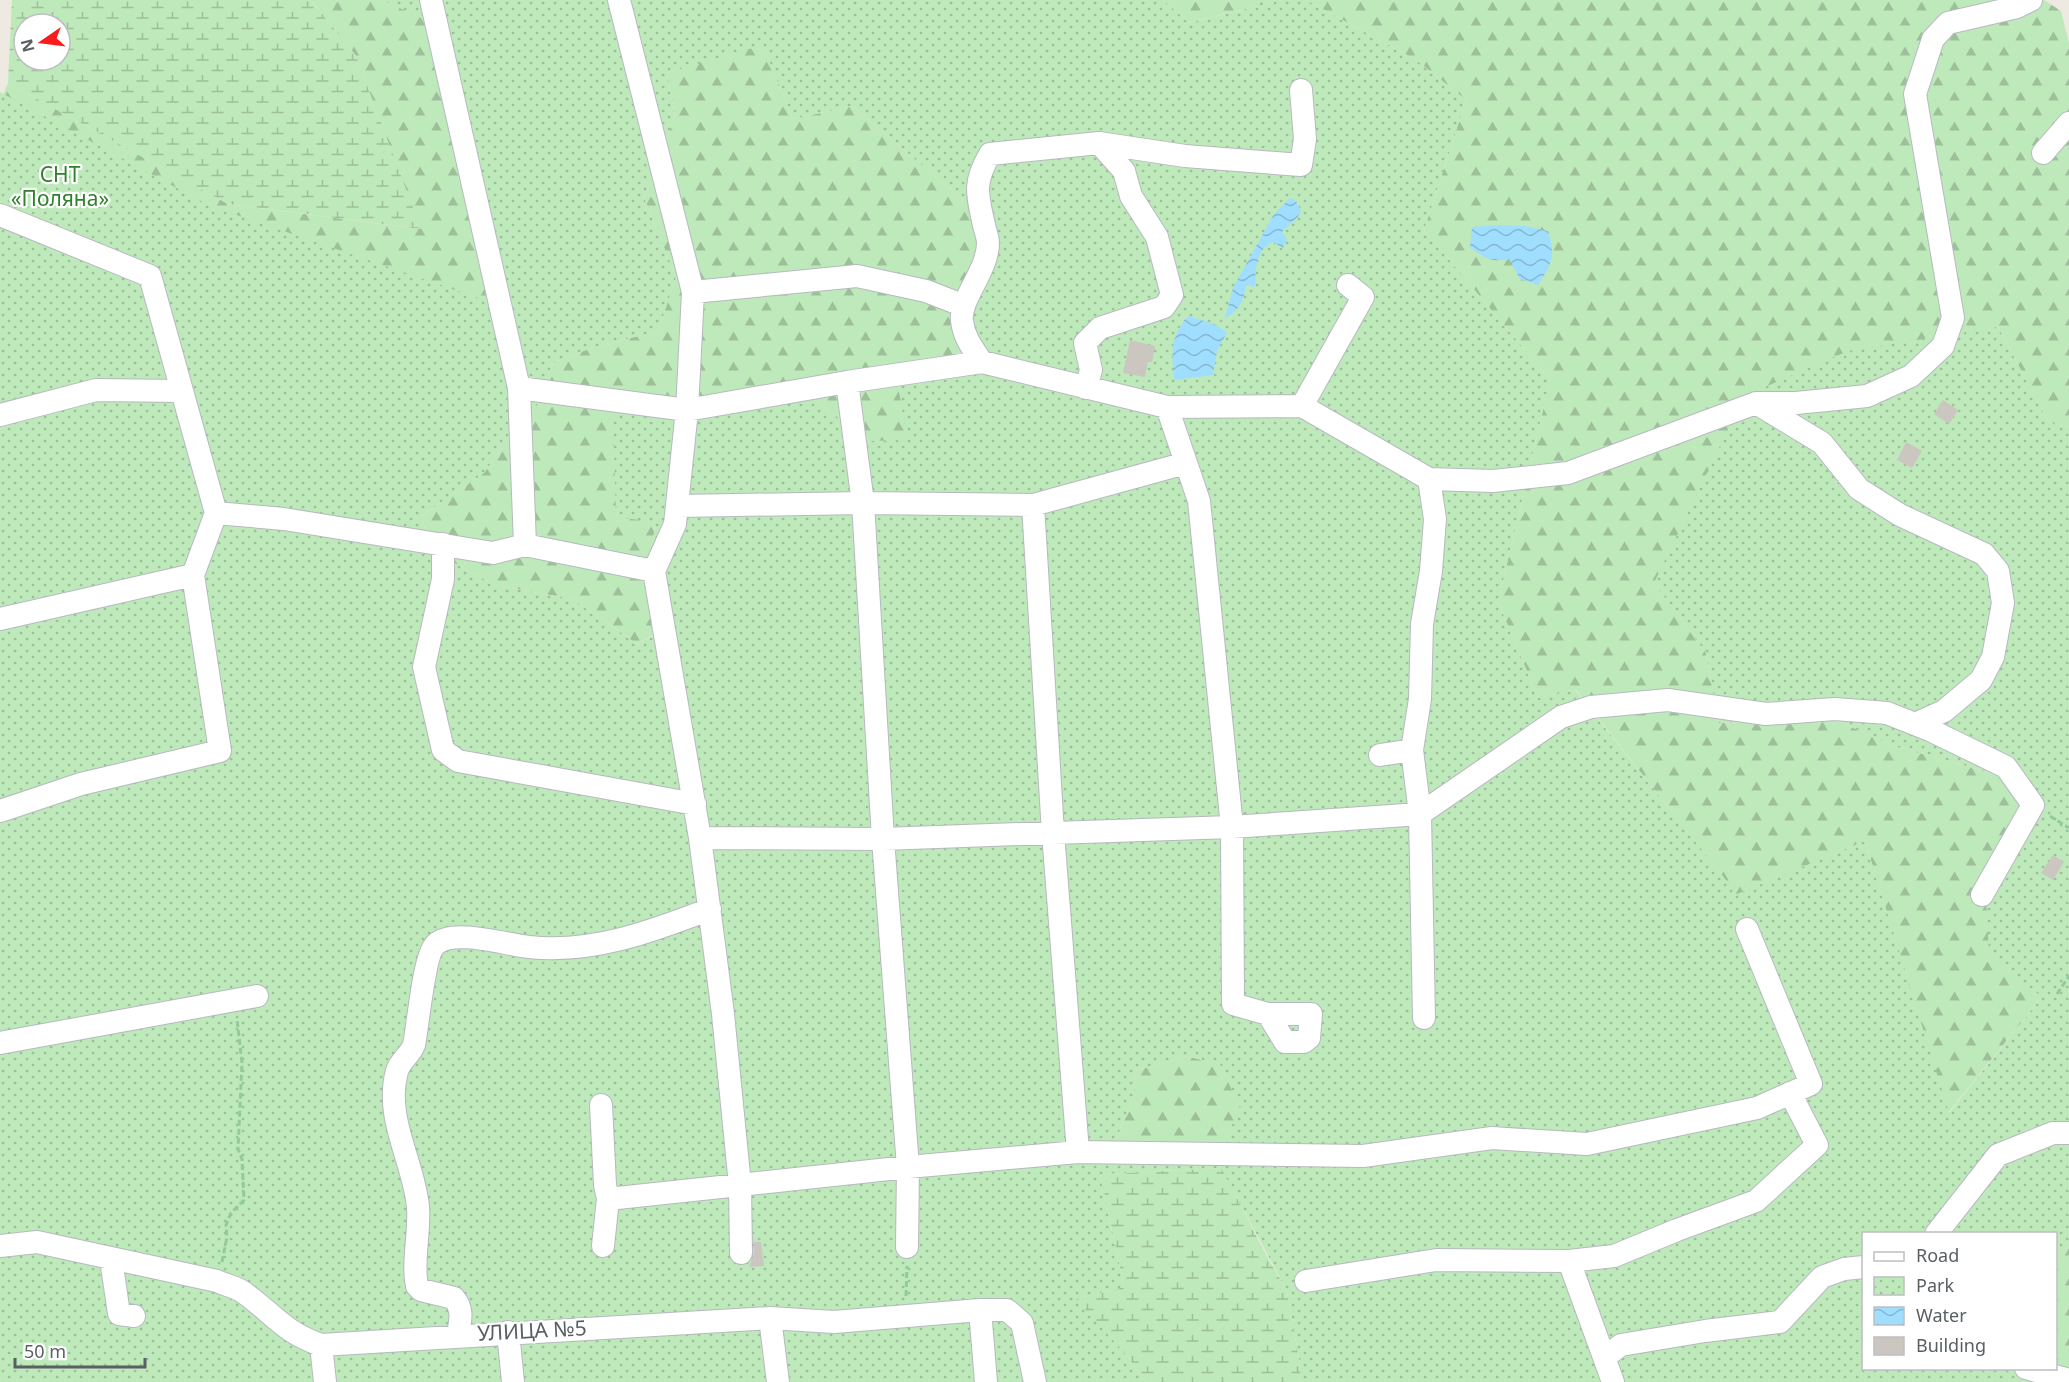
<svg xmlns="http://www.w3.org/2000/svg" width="2069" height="1382" viewBox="0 0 2069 1382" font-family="'Noto Sans',sans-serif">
	<defs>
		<pattern id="forest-firs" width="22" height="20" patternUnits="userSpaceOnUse" patternTransform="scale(1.5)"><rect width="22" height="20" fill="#bee9ba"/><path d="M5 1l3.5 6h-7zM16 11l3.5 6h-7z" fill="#9dc09b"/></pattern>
		<pattern id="wetland-marsh" width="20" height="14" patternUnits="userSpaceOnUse" patternTransform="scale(1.5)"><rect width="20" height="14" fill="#bee9ba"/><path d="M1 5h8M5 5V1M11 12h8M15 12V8" fill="none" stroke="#9dc09b"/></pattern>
		<pattern id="park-dots" width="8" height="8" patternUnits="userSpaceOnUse" patternTransform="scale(1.5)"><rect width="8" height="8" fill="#bee9ba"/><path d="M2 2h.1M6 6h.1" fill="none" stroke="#9dc09b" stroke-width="1.8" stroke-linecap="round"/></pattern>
		<pattern id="water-waves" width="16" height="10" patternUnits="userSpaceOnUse" patternTransform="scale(1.5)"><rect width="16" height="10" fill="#a0deff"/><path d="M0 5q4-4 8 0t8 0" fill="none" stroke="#85b7d2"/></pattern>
	</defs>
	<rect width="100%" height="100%" fill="#eeeae1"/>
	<path fill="url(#forest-firs)" d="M311 0H382L430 21 491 302 163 259 0 102 8 83 228 204 420 229 356 56Z
		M1163 0H1282L1188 23Z
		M1306 0H2044L2061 11 2069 43V427L2049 423 1998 327 1654 583 1706 653 1719 723 1831 718 1894 746 1999 775 2021 805 2042 997 1948 1113 1865 841 1737 895 1576 690 1538 698 1498 602 1550 380 1424 230 1466 100 1416 60Z
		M763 44 793 119 852 106 969 205 981 239 960 289 965 353 907 441H869L812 398 655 521 648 600 655 634 637 644 572 599 494 585 431 550 421 516 484 473 504 444 537 405 553 363 591 348 658 331 676 277 644 198 675 116 667 73Z
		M1185 1056 1220 1064 1241 1108 1224 1142H1115L1133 1097 1135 1071Z
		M2069 1247V1380L2056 1368V1255Z"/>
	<path fill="url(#wetland-marsh)" fill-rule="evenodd" d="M12 0H311L356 56 421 229 228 204 8 83ZM24 24H60V60H24Z
		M1222 1168 1263 1249 1287 1291 1301 1370 1299 1382H1145L1128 1357 1075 1299 1124 1287 1100 1174Z"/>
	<path fill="url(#park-dots)" fill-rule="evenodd" d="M382 0H1163L1189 23 1282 0H1306L1416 60 1466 100 1424 230 1550 380 1498 602 1538 698 1575 690 1737 894 1865 841 1949 1113 2042 997 1989 955 1985 876 2021 805 1999 775 1894 746 1831 718 1719 723 1706 653 1654 583 1744 396 1848 351 1998 327 2049 423 2069 427V1247L2056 1255V1234H1864V1368L2042 1369 2069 1382H1299L1301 1370 1287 1291 1221 1168 1100 1174 1124 1287 1076 1299 1128 1357 1145 1382H0V92L208 205 490 302 430 22ZM763 45 793 119 852 106 969 205 981 239 950 318 965 353 895 366 907 440 869 441 812 398 714 413 613 412 616 517 655 522 648 600 655 635 637 644 572 599 494 585 431 550 421 516 484 473 504 444 537 405 553 363 591 348 658 331 676 277 644 198 675 116 667 73ZM1185 1056 1220 1064 1240 1108 1224 1142H1115L1133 1097 1135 1071Z"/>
	<path fill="url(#water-waves)" d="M1290 198 1296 201 1301 211C1297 221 1289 224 1282 232L1287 240 1283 248 1273 242C1255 250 1256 270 1255 287L1246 285C1243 302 1240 310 1225 318L1233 288 1274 214Z
		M1499 225 1525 226 1548 231C1556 256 1552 264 1538 285L1520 279 1509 259C1492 263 1484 258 1470 247L1472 227Z
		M1188 316 1214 324 1227 332 1217 351 1213 375 1174 380C1172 353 1169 338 1188 316Z"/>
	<path fill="#cbc7c0" d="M1130 340 1155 346 1152 362H1148L1145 377 1123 373Z
		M1943 400 1958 410 1949 424 1934 414Z
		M1906 442 1922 451 1912 468 1897 460Z
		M2053 855 2064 862 2053 880 2041 873Z
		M754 1242H761L764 1266 749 1267 754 1253Z"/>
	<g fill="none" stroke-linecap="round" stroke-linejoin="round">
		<defs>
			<path id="minor" d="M431 0 519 388 525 545 654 571
				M619 0 693 292 687 410 675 524 654 571 700 838 723 1014 740 1185 741 1253
				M2043 153 2069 123
				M0 215 150 276 216 513 193 575 220 751 81 784 0 811
				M693 292 857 276 926 291 962 305
				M982 362C973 349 964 338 962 321 959 299 988 271 988 243 988 237 985 231 984 225 977 194 973 183 990 154L1099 143 1185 156 1301 165 1305 139 1301 90
				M847 382 863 503 883 839 908 1167 907 1247
				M519 388 687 410 847 382 982 362 1167 407 1302 406 1429 479 1493 481 1568 473 1756 403H1796L1867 396 1911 376 1943 346 1953 318 1915 94 1933 39 1948 23 2017 7 2031 0
				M1086 388 1091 370 1085 343 1100 328 1164 307 1172 295 1157 237 1131 196 1124 171 1099 143
				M1756 403 1822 443 1859 489 1900 515 1984 554 1998 571 2003 603 1993 657 1981 680 1944 711 1915 724
				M1302 406 1363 297 1348 285
				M1167 407 1199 501 1232 827 1233 1004 1268 1014H1311L1309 1038 1304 1042H1285L1268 1014
				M0 415 96 390 181 391
				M1033 505 1053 833 1078 1152
				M677 506 863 503 1033 505 1186 463
				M216 513 284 519 493 553 525 545
				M443 544V579L424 667 443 750 458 761 695 804
				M0 619 193 575
				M1380 755 1412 750
				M700 838 883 839 991 835 1232 827 1420 814 1561 717 1591 707 1668 700 1766 714 1835 709 1887 713 1930 730 2006 767 2033 805 1982 895
				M1424 1018 1420 814 1412 750 1420 699 1422 624 1431 571 1435 519 1429 479
				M0 1043 257 996
				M601 1105 605 1185 608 1199 603 1246
				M608 1199 908 1167 1078 1152 1363 1156 1492 1138 1587 1144 1757 1108 1811 1084 1747 929
				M1936 1234 1998 1155 2053 1133H2069
				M0 1246 37 1242 217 1281C225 1285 236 1287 243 1292 273 1313 283 1332 321 1345L770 1318 834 1322 980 1310H1007L1022 1323 1035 1382
				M111 1259 119 1314 134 1316
				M1569 1261 1613 1382
				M1306 1281 1436 1260 1569 1261 1614 1256 1677 1230 1756 1201 1817 1145 1790 1093
				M980 1310 986 1382
				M770 1318 778 1382
				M508 1332 513 1382
				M458 1335C460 1321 464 1310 454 1298L421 1290 417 1286C412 1264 420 1231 418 1207 414 1162 384 1118 397 1071 400 1061 410 1055 414 1045 418 1026 424 953 436 944 454 928 507 945 529 947 592 954 653 931 710 909
				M321 1345 325 1382
				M1605 1357 1621 1345 1705 1331 1780 1322 1822 1277 1844 1269 1864 1267
				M2026 1368 2069 1380"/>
		</defs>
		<use href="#minor" stroke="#b6babf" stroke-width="24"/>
		<path stroke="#93ca9d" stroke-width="3" stroke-dasharray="6 3" stroke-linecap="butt" d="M2050 816 2069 828
			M2057 994 2069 976
			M222 1262 227 1237 226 1225 231 1213 244 1200 242 1159 238 1149 242 1063 237 1019
			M906 1296 907 1266"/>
		<use href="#minor" stroke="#fff" stroke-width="22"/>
	</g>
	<g text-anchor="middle" stroke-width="4.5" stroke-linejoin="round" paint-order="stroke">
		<g font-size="21" fill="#2f822b" stroke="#fff">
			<text x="60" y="182">СНТ<tspan x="60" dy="24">«Поляна»</tspan></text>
		</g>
		<g font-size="21" fill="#595f63" stroke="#fff">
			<text transform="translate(532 1331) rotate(-3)" y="7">УЛИЦА №5</text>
		</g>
	</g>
	<rect x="1862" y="1232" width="195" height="138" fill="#ffffff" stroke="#bdbfc1" stroke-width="1.5"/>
	<rect x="1874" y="1252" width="30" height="9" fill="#ffffff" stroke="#bdbfc1" stroke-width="1.5"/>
	<text x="1916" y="1262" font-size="18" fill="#595f63">Road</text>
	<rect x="1874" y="1277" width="30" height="18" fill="url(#park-dots)" stroke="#bdbfc1" stroke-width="1.5"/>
	<text x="1916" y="1292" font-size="18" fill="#595f63">Park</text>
	<rect x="1874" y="1307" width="30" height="18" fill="url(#water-waves)" stroke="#bdbfc1" stroke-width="1.5"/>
	<text x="1916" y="1322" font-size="18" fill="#595f63">Water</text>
	<rect x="1874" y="1337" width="30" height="18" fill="#cbc7c0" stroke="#bdbfc1" stroke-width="1.5"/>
	<text x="1916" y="1352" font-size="18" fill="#595f63">Building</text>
	<g transform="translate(42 42) rotate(256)"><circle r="28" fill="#ffffff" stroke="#bdbfc1" stroke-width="1.5"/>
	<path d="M0-4.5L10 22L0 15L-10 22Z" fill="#fb1a1d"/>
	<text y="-9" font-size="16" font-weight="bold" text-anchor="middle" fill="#595f63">N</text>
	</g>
	<path d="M15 1358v9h130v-9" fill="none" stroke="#595f63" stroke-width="3"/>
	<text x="24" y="1358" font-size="18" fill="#595f63" stroke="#ffffff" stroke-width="4.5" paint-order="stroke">50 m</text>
</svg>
